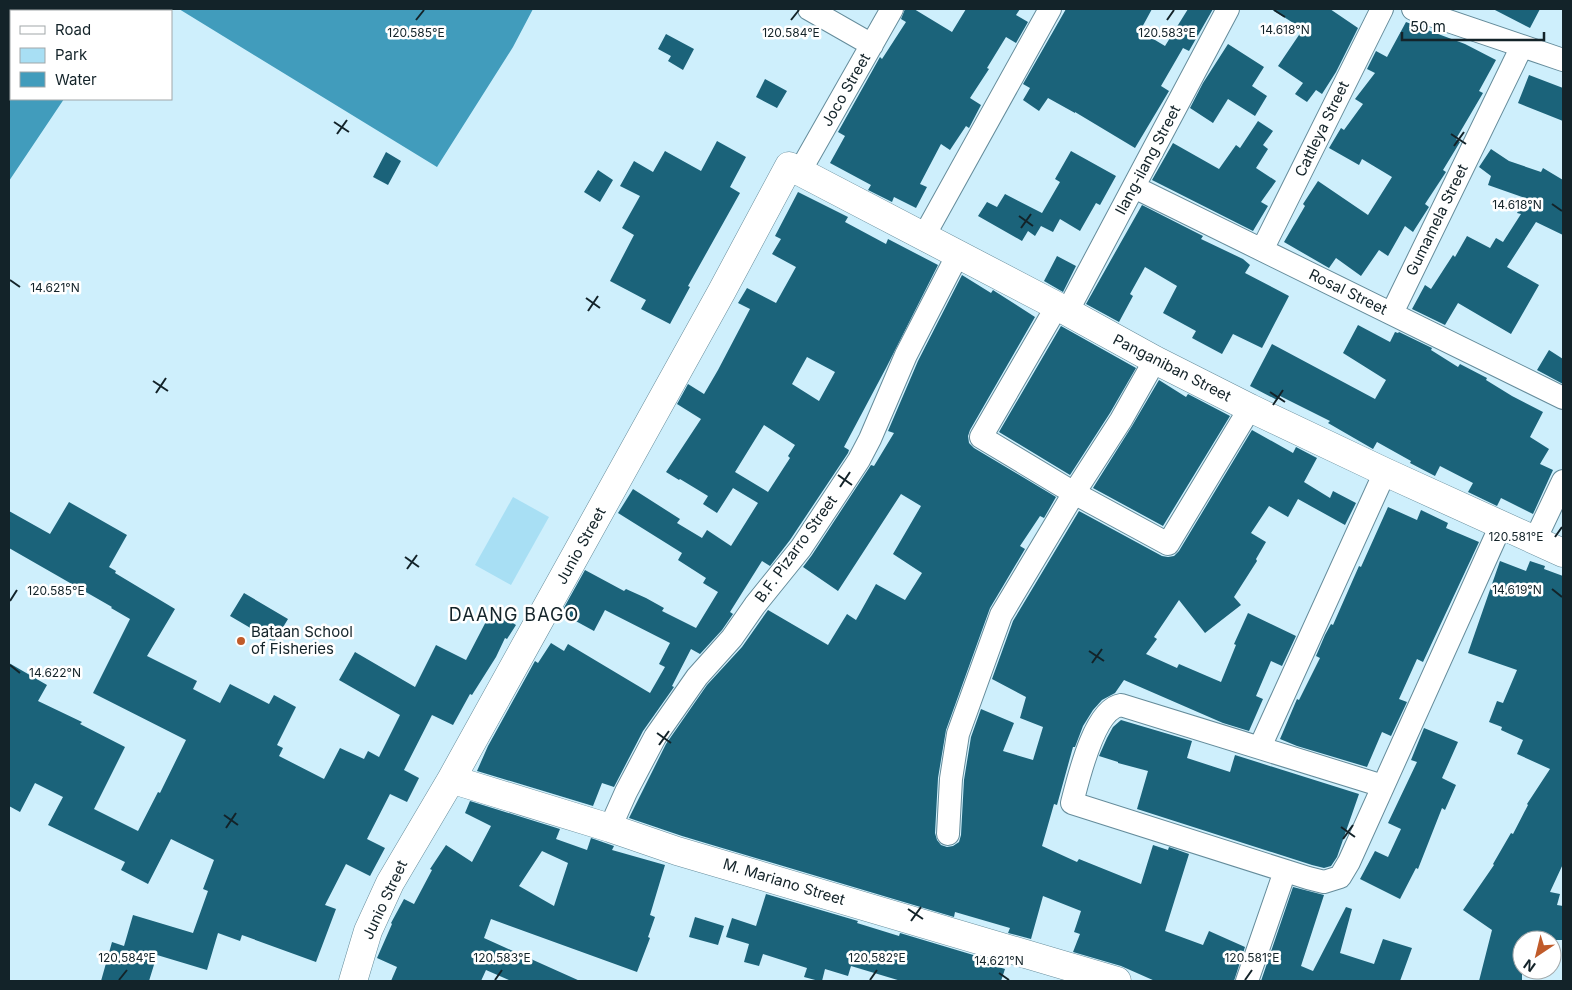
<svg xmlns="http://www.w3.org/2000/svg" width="1572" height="990" viewBox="0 0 1572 990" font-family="Inter,sans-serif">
	<rect width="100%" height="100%" fill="#ceeffc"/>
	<path fill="#a8dff4" d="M513 497 549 517 511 585 475 565Z"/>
	<path fill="#419cbc" d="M9 9H40L43 11H11V99H64L9 181Z
		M179 9H533L513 47 437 167Z"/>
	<path fill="#1b637a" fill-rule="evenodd" d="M905 9H914L952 32 966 9H1020L1016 15 1028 22 1016 43 1006 37 987 68 989 69 970 98 981 105 969 128 966 126 950 150 941 144 920 184 927 187 916 208 894 197 892 202 868 190 871 185 830 163 845 136 838 132 880 57 882 59 906 22 901 19Z
		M1066 9H1152L1140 31 1165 46 1188 9H1213L1189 51 1183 48 1161 86 1169 91 1135 148 1075 112V113L1048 98 1039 111 1023 100 1030 88 1023 84Z
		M1271 9H1330L1358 28 1336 72 1322 94 1316 90 1307 102 1295 94 1303 83 1278 66 1303 29Z
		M1493 9H1540L1530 28Z
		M1406 22 1465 44 1496 60 1479 91 1483 93 1456 139 1460 142 1443 170 1446 172 1425 204 1429 207 1413 232 1405 226 1388 256 1379 250 1361 276 1336 258 1329 268 1284 242 1305 206 1303 204 1318 181 1368 215 1392 177 1362 159 1359 165 1329 148 1341 128 1344 130 1363 104 1355 99 1375 73 1367 69 1376 51 1387 57Z
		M666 34 694 49 683 70 668 61 671 56 658 49Z
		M1228 44 1264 67 1252 86 1267 96 1255 116 1228 99 1213 123 1190 108 1203 83Z
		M1529 75 1563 88V121L1518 103Z
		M765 79 787 91 777 108 756 97Z
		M1258 121 1273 131 1263 145 1268 149 1256 168 1276 181 1261 202 1268 206 1253 231 1152 180 1173 143 1219 169 1236 145 1240 148Z
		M717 141 746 157 730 187 740 193 688 286 690 287 670 324 641 309 646 300 610 281 634 235 622 228 640 196 620 186 634 161 653 172 665 151 701 171Z
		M1491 149 1509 161 1541 172 1543 168 1563 180V235L1536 222 1507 267 1539 285 1511 334 1458 303 1445 325 1412 309 1425 285 1431 289 1453 255 1455 257 1467 236 1490 248 1496 238 1503 242 1521 214 1517 213 1525 198 1488 185 1491 176 1479 167Z
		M1071 151 1116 176 1100 205 1096 203 1080 231 1060 219 1053 232 1041 226 1035 236 1028 231 1022 241 978 216 987 202 997 207 1005 194 1042 213 1060 182 1055 179Z
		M386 152 401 161 388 185 373 177Z
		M598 170 613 180 600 202 584 192Z
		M798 192 848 217 845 222 886 244 888 239 938 265 886 368 844 447 849 450 848 453 790 540 770 566 762 561 730 612 733 614 722 630 700 654 691 649 672 686 674 687 643 731 614 787 602 783 593 806 477 771 488 746 535 661 538 663 551 643 564 651 568 644 650 693 665 667 659 664 670 643 605 610 594 631 561 613 585 570 624 591 626 589 646 598 664 608 662 611 696 628 718 592 703 583 706 578 678 560 682 553 618 513 633 489 680 519 677 523 702 538 707 530 731 546 758 503 733 488 717 513 703 504 708 496 680 479 679 480 666 472 701 419 677 404 688 384 704 394 718 370 750 309 738 303 747 288 776 303 796 267 772 254 781 239 775 236ZM807 357 835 372 819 401 792 384ZM764 425 795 445 788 456 790 458 768 492 735 472Z
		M1142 205 1203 236 1201 239 1243 259 1250 265 1245 273 1289 296 1262 348 1233 334 1222 354 1192 338 1196 331 1163 313 1177 286 1145 267 1130 294 1133 296 1119 322 1086 304Z
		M1057 256 1076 266 1063 292 1044 281Z
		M962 275 991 293 993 290 996 292 1035 317 970 430 968 436 969 443 974 448 1056 497 1044 518 1040 516 1020 546 1025 549 990 608 946 730 938 778 935 833 937 840 941 845 947 847 953 846 959 842 961 835 964 780 971 737 981 709 1014 723 1003 751 1033 760 1043 727 1020 718 1026 697 992 679 1013 621 1079 511 1162 556 1168 557 1174 556 1179 551 1252 430 1293 453 1296 447 1317 458 1304 482 1330 498 1333 491 1356 503 1345 525 1298 499 1288 517 1269 506 1251 533 1266 542 1256 559 1257 561 1234 597 1241 605 1205 633 1179 600 1154 637 1157 639 1146 654 1177 668 1179 664 1221 682 1236 645 1234 644 1248 613 1296 636 1282 666 1271 661 1256 696 1263 699 1249 731 1223 723 1124 680 1115 693 1102 700 1093 710 1083 726 1075 747H1073L1057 805 1054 804 1042 846 1077 862 1079 859 1141 884 1153 845 1168 850 1169 847 1189 854 1165 931 1203 945 1209 931 1245 947 1234 981H1155L1121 966 1073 952 1080 934 1074 932 1081 911 1043 896 1031 939 1008 933 1010 928 955 912 954 917 682 836 629 818 666 744 707 685 742 647 768 610 828 645 847 614 856 620 876 584 905 600 922 573 893 554 921 506 901 494 838 591 803 567 812 555 871 465 874 466 894 433 888 431 918 361Z
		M1358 325 1390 342 1395 332 1398 333 1399 332 1432 348 1431 350 1458 367 1460 364 1487 378 1486 380 1512 396 1543 412 1530 437 1549 449 1540 464 1553 470 1533 514 1501 498 1497 506 1468 492 1473 483 1440 466 1435 476 1410 463 1411 461 1377 442 1373 449 1328 423 1330 421 1280 396 1277 400 1250 386 1272 344 1375 399 1386 380 1343 353Z
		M1061 326 1136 368 1110 413 1070 475 999 432Z
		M1549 350 1563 359V384L1537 370Z
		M1159 380 1186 397 1188 394 1230 416 1163 526 1093 488 1132 426Z
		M69 502 127 535 109 567 116 571 115 573 175 609 147 656 197 681 193 689 220 703 230 684 269 704 274 695 296 707 277 745 283 748 279 756 324 779 340 748 364 759 368 751 379 757 400 715 339 680 355 652 415 687 436 645 466 660 492 610 516 625 507 639 505 638 496 657 472 695 470 694 453 725 432 715 404 770 419 778 407 802 390 794 367 839 385 848 370 876 346 864 325 905 336 909 316 962 242 935 240 941 218 933 207 970 157 955 149 981H101L112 942 124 946 133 915 193 933 208 891 203 889 214 860 171 839 148 884 121 870 125 862 48 825 63 797 35 783 20 812 9 806V663L47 685 38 701 82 722 80 724 125 747 94 809 138 831 158 792 160 793 186 740 93 693 130 619 111 608 112 607 9 548V511L50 534Z
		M1388 507 1417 520 1421 510 1448 523 1446 528 1479 542 1423 662 1417 659 1399 699 1407 702 1391 736 1382 732 1367 767 1297 746 1280 739 1297 699 1299 700 1320 658 1316 656 1325 635 1331 624 1333 625 1359 566 1361 567Z
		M1500 561 1526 571 1530 561 1545 566 1544 569 1563 576V864L1550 892 1560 894 1557 905 1563 906V940H1522V981H1479L1492 930 1463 910 1494 865 1493 864 1511 833 1513 834 1528 805 1527 804 1550 769 1517 754 1523 740 1501 730 1502 727 1489 722 1497 701 1503 703 1517 670 1468 653Z
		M244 593 288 619 274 642 230 616Z
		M1121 720 1192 741 1187 758 1230 772 1235 755 1359 794 1337 857 1331 866 1324 868 1312 865 1137 809 1148 771 1118 763V762L1099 756 1107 738 1113 727Z
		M1424 728 1458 742 1442 778 1456 785 1445 810 1442 808 1418 869 1416 868 1400 899 1360 879 1375 851 1388 857 1401 829 1388 823 1417 762 1411 760Z
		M470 801 560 829 556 839 587 850 591 838 614 846 612 850 665 865 650 915 655 917 648 937 650 938 637 972 491 919 484 938 580 981H511L486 970 481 981H391L397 967 377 958 392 924 391 923 404 899 414 904 432 870 430 869 446 845 472 862 491 826 465 813ZM542 851 568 863 554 906 519 886Z
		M1293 887 1324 895 1301 966 1313 971 1346 907 1352 909 1340 953 1374 964 1383 939 1412 948 1400 981H1261Z
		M766 894 858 921 857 923 899 936 900 933 980 957 979 961 1005 969 1001 981H901L851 966 848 976 825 969 822 981H819L804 977 807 968 763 954 759 966 744 962 749 944 726 937 732 918 756 926Z
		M695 917 724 926 718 945 689 937Z"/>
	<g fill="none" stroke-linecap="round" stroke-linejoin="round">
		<defs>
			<path id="street" d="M809 9 872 45
				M1413 9 1563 60
				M800 171 892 9
				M1134 187 1563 398
				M924 236 1050 9
				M1262 250 1382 9
				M1057 306 981 437 1074 493 1168 544 1250 408
				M1067 312 1228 9
				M1392 313 1522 46
				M1535 540 1563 481
				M1260 747 1385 472
				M1383 786 1121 705C1094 709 1078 780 1072 803L1308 878 1324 882 1340 877 1349 862 1501 525
				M610 828 626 792 655 737 697 677 732 638 755 605 801 548 859 460 870 439 906 355 958 254
				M948 834 951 779 958 734 1001 615 1074 493 1121 420 1155 360
				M1247 981 1285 871"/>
			<path id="secondary" d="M452 778 460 782 610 828 677 851 1117 981
				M353 981 368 931 390 883 452 778 722 291 789 166 1057 306 1155 360 1250 408 1385 472 1563 553"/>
		</defs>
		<use href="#street" stroke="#658c9b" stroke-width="24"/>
		<use href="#secondary" stroke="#658c9b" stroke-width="29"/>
		<use href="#street" stroke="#fff" stroke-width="22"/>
		<use href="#secondary" stroke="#fff" stroke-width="28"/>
	</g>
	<path fill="none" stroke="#132329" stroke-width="2" d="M1274 10 1285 17M416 20 424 10M791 20 799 10M1167 20 1174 10M334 122 349 132M337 134 347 120M1451 134 1466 144M1454 146 1464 132M1552 204 1562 211M1019 216 1033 226M1021 228 1031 214M10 280 20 287M586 298 600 308M588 311 598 296M153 381 168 391M1270 392 1285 402M156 393 166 378M1273 405 1283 390M838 475 852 485M840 487 850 472M1555 537 1562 527M405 557 419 567M407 569 417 555M1552 589 1562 597M10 601 17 590M1089 651 1104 661M1092 663 1102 649M10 665 20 673M657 733 671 743M659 745 669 731M224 815 238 825M1341 827 1355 837M226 828 236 813M1343 839 1353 825M908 909 923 919M911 921 921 907M999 973 1009 980M119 980 127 970M495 980 502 970M870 980 877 970M1245 980 1252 970"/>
	<circle fill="#c05b2a" stroke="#fff" stroke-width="2" cx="241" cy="641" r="5"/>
	<g text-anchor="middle" stroke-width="5" stroke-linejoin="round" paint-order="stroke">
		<g font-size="15" fill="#132329" stroke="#fff">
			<text transform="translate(846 90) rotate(-60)" y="5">Joco Street</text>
			<text transform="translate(1322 129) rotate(-64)" y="5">Cattleya Street</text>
			<text transform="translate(1148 160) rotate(-62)" y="5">Ilang-ilang Street</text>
			<text transform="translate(1437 220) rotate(-64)" y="5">Gumamela Street</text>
			<text transform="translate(1348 292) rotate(26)" y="5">Rosal Street</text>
			<text transform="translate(1172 368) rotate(27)" y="5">Panganiban Street</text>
			<text transform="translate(581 546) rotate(-61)" y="5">Junio Street</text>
			<text transform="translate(796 549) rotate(-54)" y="5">B.F. Pizarro Street</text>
			<text transform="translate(784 882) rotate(17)" y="5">M. Mariano Street</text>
			<text transform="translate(385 900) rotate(-65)" y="5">Junio Street</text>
		</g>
		<g font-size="15" fill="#132329" stroke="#fff" text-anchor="start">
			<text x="251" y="637">Bataan School<tspan x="251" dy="17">of Fisheries</tspan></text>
		</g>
		<g font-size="18" letter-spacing="1" fill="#132329" stroke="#fff">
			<text x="514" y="621">DAANG BAGO</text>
		</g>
	</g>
	<g font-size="12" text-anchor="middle" fill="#132329" stroke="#fff" stroke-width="5" stroke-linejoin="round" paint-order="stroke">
		<text x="1285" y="34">14.618°N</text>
		<text x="416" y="37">120.585°E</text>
		<text x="791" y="37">120.584°E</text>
		<text x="1167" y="37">120.583°E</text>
		<text x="1517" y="209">14.618°N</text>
		<text x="55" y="292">14.621°N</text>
		<text x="1516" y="541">120.581°E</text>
		<text x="1517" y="594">14.619°N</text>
		<text x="56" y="595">120.585°E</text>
		<text x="55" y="677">14.622°N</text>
		<text x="127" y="962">120.584°E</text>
		<text x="502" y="962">120.583°E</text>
		<text x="877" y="962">120.582°E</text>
		<text x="1252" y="962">120.581°E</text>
		<text x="999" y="965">14.621°N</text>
	</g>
	<rect width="1572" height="990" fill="none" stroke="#132329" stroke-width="20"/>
	<rect x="10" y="10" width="162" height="90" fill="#ffffff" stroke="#a1a7a9"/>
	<rect x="20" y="26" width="25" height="8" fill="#ffffff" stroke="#a1a7a9"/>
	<text x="55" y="35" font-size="15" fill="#132329">Road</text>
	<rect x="20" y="48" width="25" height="15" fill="#a8dff4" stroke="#a1a7a9"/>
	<text x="55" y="60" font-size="15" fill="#132329">Park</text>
	<rect x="20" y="72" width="25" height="15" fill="#419cbc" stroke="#a1a7a9"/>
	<text x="55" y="85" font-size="15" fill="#132329">Water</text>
	<g transform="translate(1537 955) rotate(215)"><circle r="24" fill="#ffffff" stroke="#a1a7a9"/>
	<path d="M0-4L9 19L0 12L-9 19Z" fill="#c05b2a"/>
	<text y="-8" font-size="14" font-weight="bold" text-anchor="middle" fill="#132329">N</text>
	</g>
	<path d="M1402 32v8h142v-8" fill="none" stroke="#132329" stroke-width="2.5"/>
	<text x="1410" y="32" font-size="15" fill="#132329" stroke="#ffffff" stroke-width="4" paint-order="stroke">50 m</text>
</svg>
